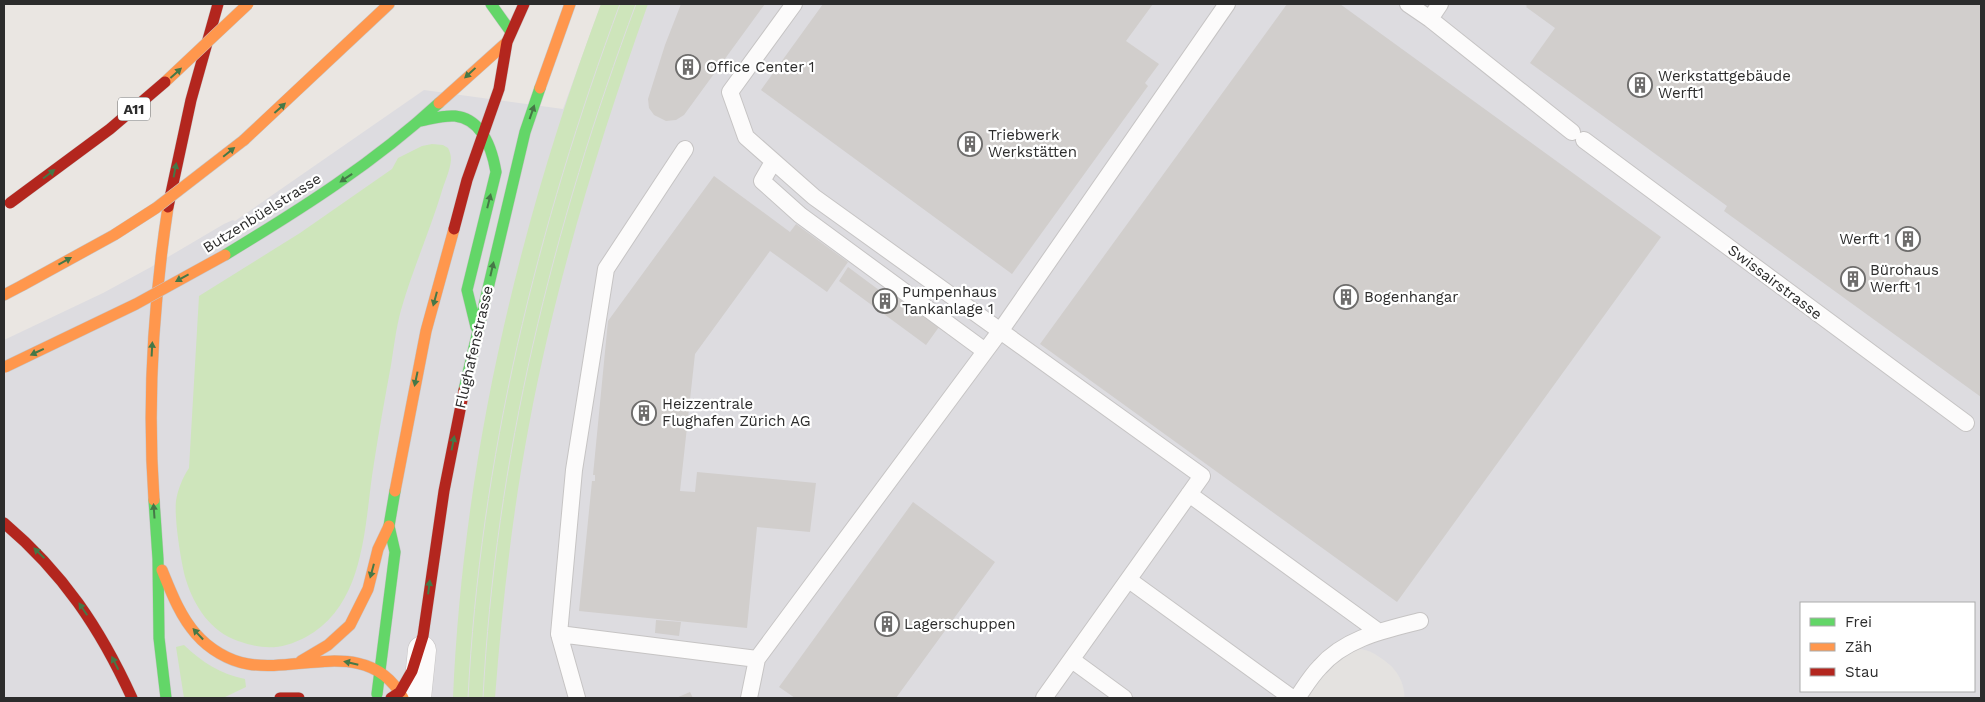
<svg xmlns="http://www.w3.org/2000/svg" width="1985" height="702" viewBox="0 0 1985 702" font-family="'Work Sans',sans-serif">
	<rect width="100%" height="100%" fill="#eae6e2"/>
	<path fill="#dddce0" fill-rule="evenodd" d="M601 4H1981V698H4V340L103 293 151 267 224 224 233 220 235 221 424 90 563 109ZM1801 603H1974V691H1801Z"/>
	<path fill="#cee5bb" d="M601 4H648C599 141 556 281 529 425 512 515 502 607 495 698H453C463 462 518 225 601 4Z
		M432 144 443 145 448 148C450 152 451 155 451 160 450 171 444 183 441 194 429 233 412 271 401 310 396 328 394 347 391 365 385 398 379 430 374 463 364 522 367 604 306 637 281 650 264 650 238 641 211 632 194 606 186 580 181 564 174 517 176 501 178 489 182 479 189 468L199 296 300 233 392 169 398 158 422 146Z
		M184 645C202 662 220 674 245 679L246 687 223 698H184L176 647Z"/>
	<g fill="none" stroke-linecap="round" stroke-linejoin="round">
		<path stroke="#e4e2e0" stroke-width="91" d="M1353 694 1359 698"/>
	</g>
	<path fill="#d1cecc" d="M681 4H765L684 115 676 120 666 121 654 115 649 108 648 99 665 45Z
		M823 4H1153L1126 41 1159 64 1145 83 1148 86 1012 274 761 90Z
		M1287 4H1340L1661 237 1397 602 1040 344Z
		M1524 4H1981V397L1724 211 1727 206 1530 63 1555 28 1526 7 1527 6Z
		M714 176 790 232 796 224 848 262 827 292 770 251 695 354 680 491 695 492 697 472 816 483 810 532 757 527 747 628 579 611 592 481H595V475H593L608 321Z
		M848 267 887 296 889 291 939 327 926 345 839 281Z
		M913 502 995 562 896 698H795L779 687Z
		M656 620 681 622 679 636 655 633Z
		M690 692 693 698H676Z"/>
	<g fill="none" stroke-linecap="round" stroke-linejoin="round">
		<defs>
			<path id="lane" d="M794 4 730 92 746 137 814 197 1202 476 1044 698
				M1408 4 1430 19
				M1440 4 1430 19 1572 132
				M1584 140 1966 423
				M685 149 606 269 574 470 559 634 757 659
				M773 162 762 181 800 215 985 351
				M1189 494 1379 632
				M1129 580 1292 698
				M559 634 577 698
				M1072 660 1124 698
				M749 698 757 659 1001 330 1227 4
				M1297 698C1304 688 1311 676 1320 667 1345 638 1385 630 1420 621"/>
			<path id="street" d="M417 698 422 650"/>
			<path id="fast" d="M491 4 511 32
				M420 121C431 119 443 115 455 116 482 119 492 149 496 172L467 290 476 327
				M225 255C301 209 374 163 439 103
				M464 390 525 132 540 88
				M154 500 158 559 159 638 166 698
				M377 694 395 552 389 526 395 491"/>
			<path id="slow" d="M540 88 570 4
				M439 103 507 42
				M244 140 389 4
				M4 295 23 285
				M395 491 426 331 454 229
				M154 500C147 401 153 305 168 207
				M162 570C171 592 180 616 196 634 209 649 229 661 248 664 300 673 369 636 403 698
				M301 661 328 645 350 625 368 589 378 549 389 526"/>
			<path id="jam" d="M168 207 191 100 218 4
				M454 229 467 180 499 89 507 42 524 4
				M4 523C63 573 100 628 132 698
				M280 698H299
				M391 698 400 692 412 671 423 636 444 491 464 390"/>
		</defs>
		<use href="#lane" stroke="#c6c4c4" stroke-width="18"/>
		<use href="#street" stroke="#c6c4c4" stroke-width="29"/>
		<use href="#fast" stroke="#c6c4c4" stroke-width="12"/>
		<use href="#slow" stroke="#c6c4c4" stroke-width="12"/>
		<use href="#jam" stroke="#c6c4c4" stroke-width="12"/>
		<use href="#lane" stroke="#fcfbfb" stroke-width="16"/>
		<use href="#street" stroke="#fcfbfb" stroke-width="28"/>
		<use href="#fast" stroke="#63d668" stroke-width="11"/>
		<use href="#slow" stroke="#ff974d" stroke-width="11"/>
		<use href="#jam" stroke="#b3261e" stroke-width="11"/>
		<path stroke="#dededf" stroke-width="1" d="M468 698C480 460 537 227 620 4
			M483 698C495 460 553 226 636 4"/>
		<defs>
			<path id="slow-bridge" d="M165 82 248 4
				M23 285 114 235 156 208 244 140
				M5 367 136 304 225 255"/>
			<path id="jam-bridge" d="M10 203 110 129 165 82"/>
		</defs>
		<use href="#slow-bridge" stroke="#c6c4c4" stroke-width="12" stroke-linecap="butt"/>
		<use href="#jam-bridge" stroke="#c6c4c4" stroke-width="12" stroke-linecap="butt"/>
		<use href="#slow-bridge" stroke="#ff974d" stroke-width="11"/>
		<use href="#jam-bridge" stroke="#b3261e" stroke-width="11"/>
	</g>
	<defs><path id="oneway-solid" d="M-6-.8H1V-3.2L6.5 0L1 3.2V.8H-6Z" transform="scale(1.25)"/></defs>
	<g fill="#457847">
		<use href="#oneway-solid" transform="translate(176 73) rotate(-42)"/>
		<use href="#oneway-solid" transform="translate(470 73) rotate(137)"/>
		<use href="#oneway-solid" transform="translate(280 108) rotate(-42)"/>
		<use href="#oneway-solid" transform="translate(532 112) rotate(-71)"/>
		<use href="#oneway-solid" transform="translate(229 152) rotate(-39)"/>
		<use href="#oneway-solid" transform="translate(175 170) rotate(-79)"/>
		<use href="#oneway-solid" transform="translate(49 174) rotate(-37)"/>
		<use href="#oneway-solid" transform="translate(346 178) rotate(146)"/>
		<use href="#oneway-solid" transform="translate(489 201) rotate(-76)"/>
		<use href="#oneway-solid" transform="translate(65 261) rotate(-29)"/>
		<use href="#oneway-solid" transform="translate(492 269) rotate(-77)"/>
		<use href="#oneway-solid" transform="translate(182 278) rotate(151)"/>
		<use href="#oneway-solid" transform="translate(435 299) rotate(105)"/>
		<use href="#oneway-solid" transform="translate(152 349) rotate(-87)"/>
		<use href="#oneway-solid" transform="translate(37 352) rotate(155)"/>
		<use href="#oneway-solid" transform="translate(416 379) rotate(102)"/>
		<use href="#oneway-solid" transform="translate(453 443) rotate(-79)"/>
		<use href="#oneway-solid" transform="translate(154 511) rotate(-94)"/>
		<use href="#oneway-solid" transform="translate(39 553) rotate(-136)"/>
		<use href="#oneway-solid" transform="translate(372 571) rotate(105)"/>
		<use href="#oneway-solid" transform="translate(429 587) rotate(-83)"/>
		<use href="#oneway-solid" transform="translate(83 609) rotate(-124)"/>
		<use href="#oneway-solid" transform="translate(198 634) rotate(-133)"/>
		<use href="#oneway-solid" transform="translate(115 663) rotate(-117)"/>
		<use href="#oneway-solid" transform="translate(351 663) rotate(-167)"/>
	</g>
	<defs>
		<symbol id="building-ring" viewBox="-11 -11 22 22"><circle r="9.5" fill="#fff" stroke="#6e6d6c" stroke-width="1.5"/><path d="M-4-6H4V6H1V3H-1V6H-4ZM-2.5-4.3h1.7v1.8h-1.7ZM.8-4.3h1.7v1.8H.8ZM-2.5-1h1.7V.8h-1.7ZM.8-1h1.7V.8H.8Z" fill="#6e6d6c"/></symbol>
	</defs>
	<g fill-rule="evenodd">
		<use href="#building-ring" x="674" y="53" width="28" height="28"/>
		<use href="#building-ring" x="1626" y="71" width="28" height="28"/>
		<use href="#building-ring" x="956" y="130" width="28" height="28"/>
		<use href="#building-ring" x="1894" y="225" width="28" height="28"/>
		<use href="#building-ring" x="1839" y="265" width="28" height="28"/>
		<use href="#building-ring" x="1332" y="283" width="28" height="28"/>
		<use href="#building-ring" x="871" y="287" width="28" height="28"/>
		<use href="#building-ring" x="630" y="399" width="28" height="28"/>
		<use href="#building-ring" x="873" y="610" width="28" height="28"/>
	</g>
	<g text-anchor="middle" stroke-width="4.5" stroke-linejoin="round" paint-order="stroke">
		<rect fill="#fff" stroke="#6b6b6b" stroke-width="1" x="118" y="97.5" width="32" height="23" rx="4"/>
		<g font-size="14" font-weight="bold" fill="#2c2c2c">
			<text x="134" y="114">A11</text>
		</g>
		<g font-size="15" fill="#2c2c2c" stroke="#fff" text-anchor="start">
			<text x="706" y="72">Office Center 1</text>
			<text x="1658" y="81">Werkstattgebäude<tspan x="1658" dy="17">Werft1</tspan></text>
			<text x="988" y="140">Triebwerk<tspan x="988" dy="17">Werkstätten</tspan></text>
			<text x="1890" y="244" text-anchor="end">Werft 1</text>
			<text x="1870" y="275">Bürohaus<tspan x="1870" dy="17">Werft 1</tspan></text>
			<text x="902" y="297">Pumpenhaus<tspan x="902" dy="17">Tankanlage 1</tspan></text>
			<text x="1364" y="302">Bogenhangar</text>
			<text x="662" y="409">Heizzentrale<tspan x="662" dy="17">Flughafen Zürich AG</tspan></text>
			<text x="904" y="629">Lagerschuppen</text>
		</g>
		<g font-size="15" fill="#2c2c2c" stroke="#fff">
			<text transform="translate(262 213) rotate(-32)" y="5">Butzenbüelstrasse</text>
			<text transform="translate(1775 282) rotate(37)" y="5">Swissairstrasse</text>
			<text transform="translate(474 347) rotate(-77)" y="5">Flughafenstrasse</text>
		</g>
	</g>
	<rect width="1985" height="702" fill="none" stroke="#2c2c2c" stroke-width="10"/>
	<rect x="1800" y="602" width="175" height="90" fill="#ffffff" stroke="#ababab"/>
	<rect x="1810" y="618" width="25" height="8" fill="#63d668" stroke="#ababab"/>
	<text x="1845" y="627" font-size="15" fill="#2c2c2c">Frei</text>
	<rect x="1810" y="643" width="25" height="8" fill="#ff974d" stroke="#ababab"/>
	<text x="1845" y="652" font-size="15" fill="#2c2c2c">Zäh</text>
	<rect x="1810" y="668" width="25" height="8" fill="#b3261e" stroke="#ababab"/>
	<text x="1845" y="677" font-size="15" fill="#2c2c2c">Stau</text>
</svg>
